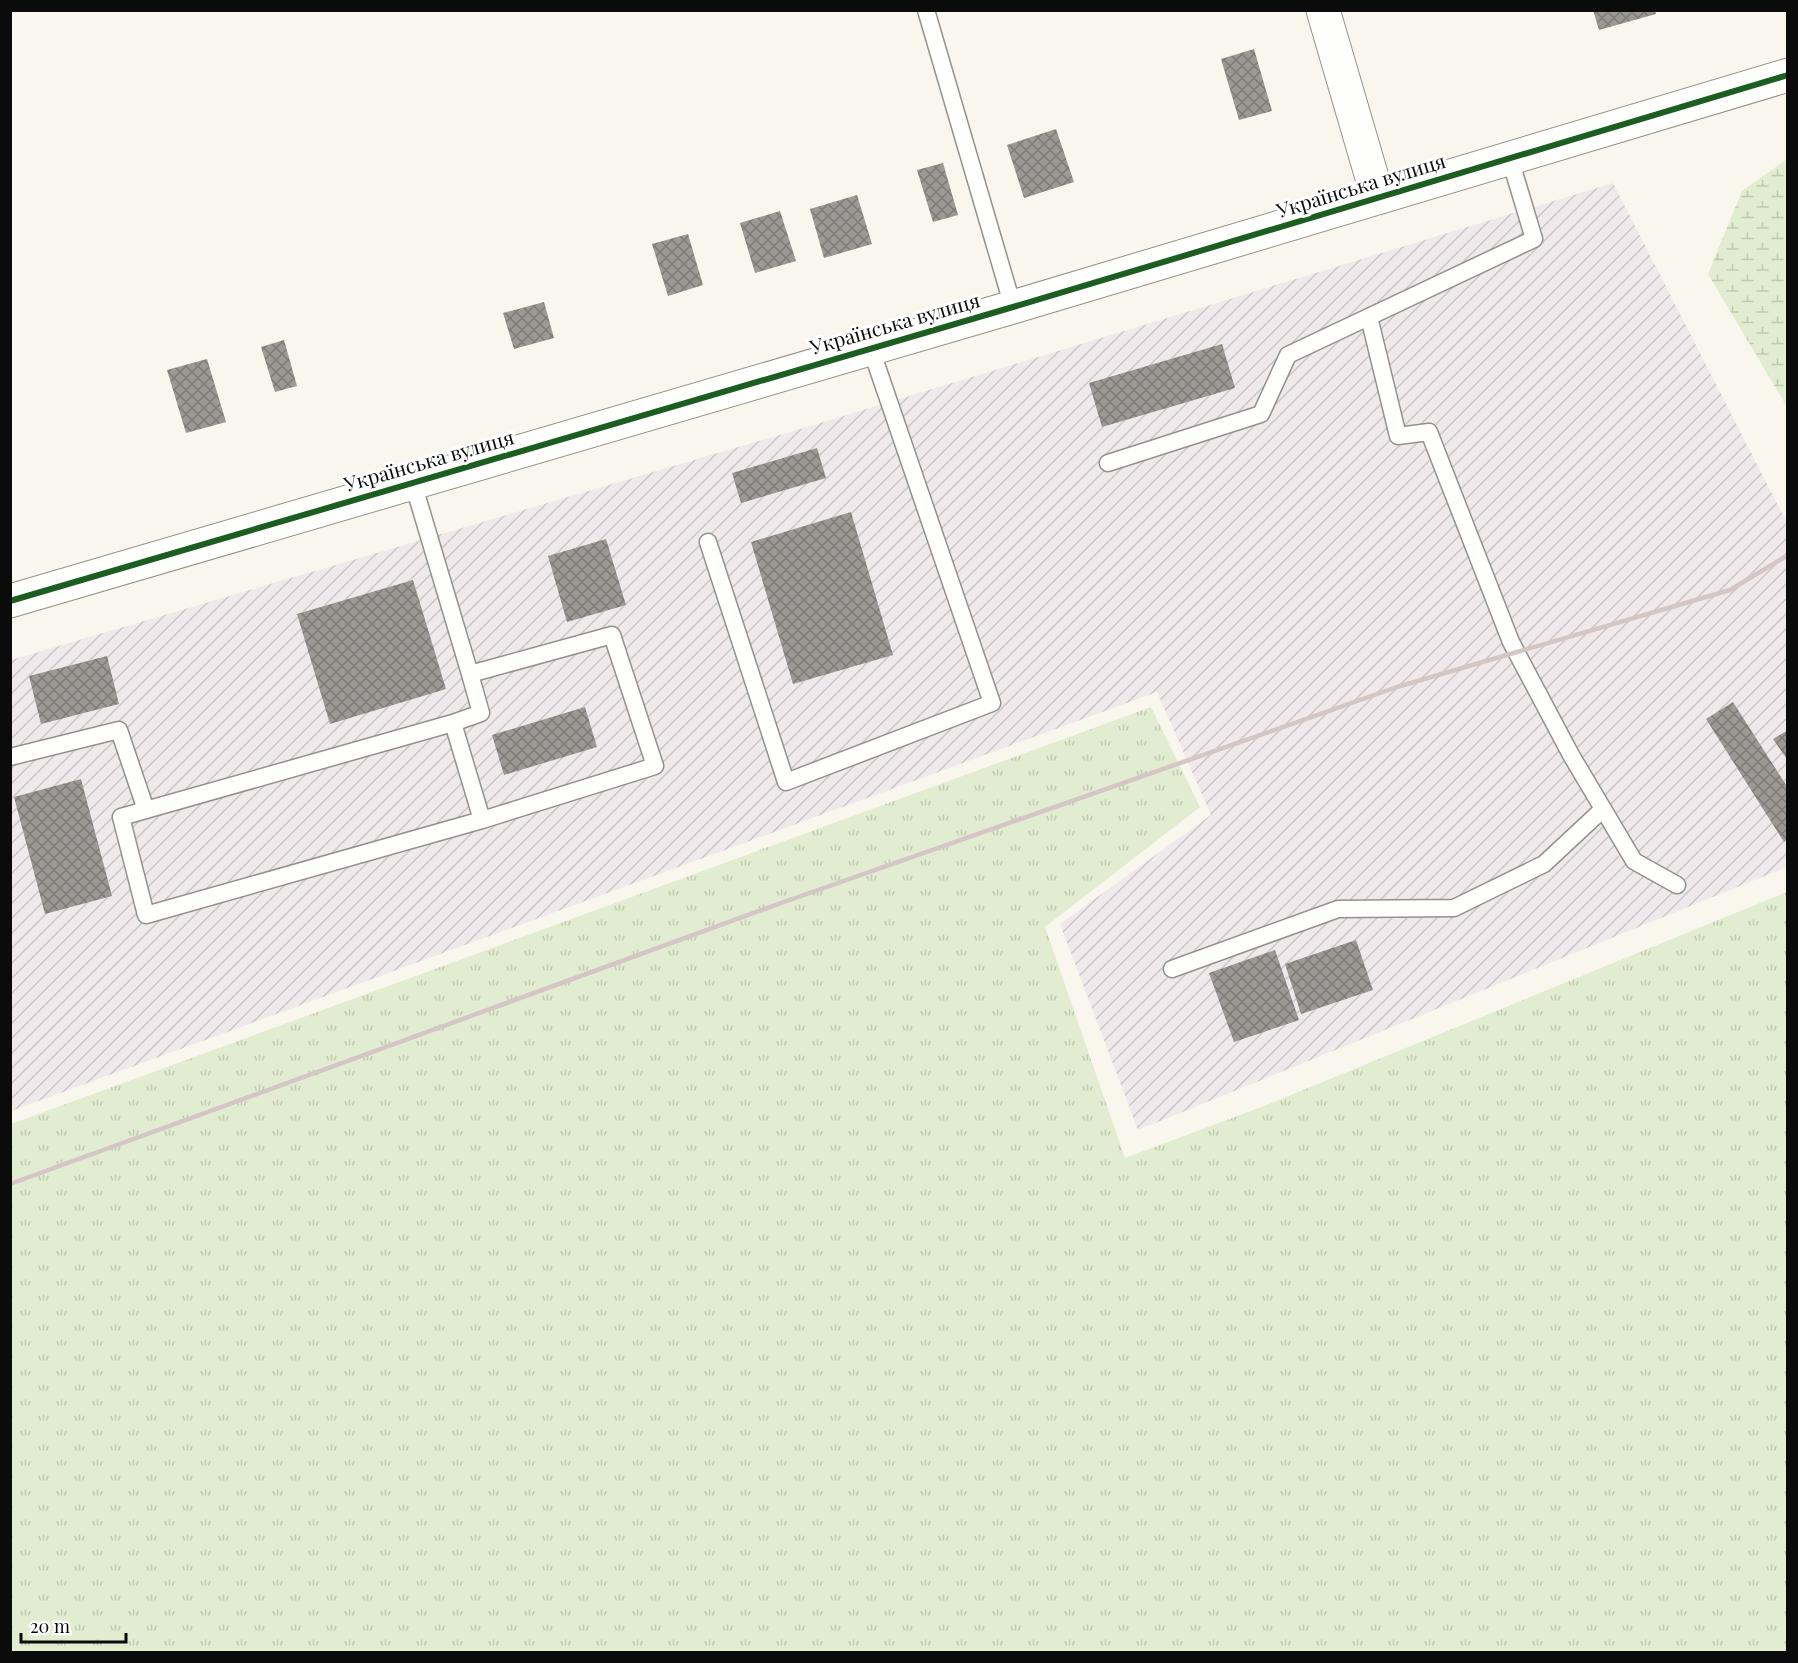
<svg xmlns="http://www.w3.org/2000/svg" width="1798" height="1663" viewBox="0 0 1798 1663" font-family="'Playfair Display',serif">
	<defs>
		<pattern id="industrial-furrows" width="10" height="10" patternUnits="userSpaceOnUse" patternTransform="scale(1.5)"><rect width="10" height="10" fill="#f0e9eb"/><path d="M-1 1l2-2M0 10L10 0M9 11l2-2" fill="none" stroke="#ccc6c8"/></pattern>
		<pattern id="grass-tufts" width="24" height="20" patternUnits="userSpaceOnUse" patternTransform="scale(1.5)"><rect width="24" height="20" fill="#e2ecd0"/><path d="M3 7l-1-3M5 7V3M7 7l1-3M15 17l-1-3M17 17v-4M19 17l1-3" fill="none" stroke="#c1c9b1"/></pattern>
		<pattern id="wetland-marsh" width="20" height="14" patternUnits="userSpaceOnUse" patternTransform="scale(1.5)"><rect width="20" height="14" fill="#e2ecd0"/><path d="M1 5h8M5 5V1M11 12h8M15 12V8" fill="none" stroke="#c1c9b1"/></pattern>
		<pattern id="building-cross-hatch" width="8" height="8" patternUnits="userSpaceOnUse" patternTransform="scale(1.5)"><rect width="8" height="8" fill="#9c9994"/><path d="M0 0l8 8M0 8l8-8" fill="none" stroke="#7d7b77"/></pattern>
	</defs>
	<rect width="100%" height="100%" fill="#f9f6ee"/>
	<path fill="url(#industrial-furrows)" d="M1613 183 1787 523V867L1138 1130 1060 924 1211 815 1157 692 11 1111V660L807 427Z"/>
	<path fill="url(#grass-tufts)" d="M1151 707 1200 807 1045 927 1125 1158 1264 1106 1787 892V1652H11V1124Z"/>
	<path fill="url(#wetland-marsh)" d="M1787 159V407L1708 274 1742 191Z"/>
	<path fill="url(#building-cross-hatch)" d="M1593 10H1655L1656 14 1599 30Z
		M1254 49 1272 111 1239 120 1221 59Z
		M1056 129 1074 182 1024 198 1007 145Z
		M943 163 958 215 933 222 917 170Z
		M857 195 872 244 824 258 810 209Z
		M780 211 796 261 755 273 740 223Z
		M688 234 703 285 668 296 652 244Z
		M544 302 554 338 514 349 503 313Z
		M284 340 297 386 275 392 261 347Z
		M1222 344 1235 388 1102 427 1089 383Z
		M207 359 226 422 186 433 167 370Z
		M817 448 826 478 741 503 732 473Z
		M851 512 893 655 793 684 751 542Z
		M606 539 626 605 567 622 548 556Z
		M413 580 446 689 330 724 297 614Z
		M107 656 119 704 41 724 29 676Z
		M1733 702 1788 788V839L1784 842 1706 719Z
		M585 707 597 747 504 775 492 735Z
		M1788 730V761L1773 739Z
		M81 779 112 896 45 914 14 797Z
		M1356 940 1373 990 1301 1014 1285 964Z
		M1275 950 1299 1020 1234 1042 1209 973Z"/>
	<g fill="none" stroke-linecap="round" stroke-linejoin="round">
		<defs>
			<path id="lane" d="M926 10 1013 307
				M1369 317 1398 436 1429 432 1511 642 1571 755 1634 861 1677 885
				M1108 463 1261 414 1288 355 1534 239 1510 159
				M413 483 470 674 612 635 655 766 482 820 453 723 481 713 470 674
				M708 542 786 782 992 703 871 349
				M453 723 121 817 146 915 482 820
				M10 757 119 730 146 810
				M1172 969 1338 909 1454 908 1544 864 1603 809"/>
			<path id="street" d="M1323 10 1378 198
				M10 601 1013 307 1788 75"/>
		</defs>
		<use href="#lane" stroke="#92918d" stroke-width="19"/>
		<use href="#street" stroke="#92918d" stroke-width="35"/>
		<use href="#lane" stroke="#fefefc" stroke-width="16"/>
		<use href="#street" stroke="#fefefc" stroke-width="33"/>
		<path stroke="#d4c6c5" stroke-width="4.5" d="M10 1184 781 903 1397 687 1730 590 1788 555"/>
		<defs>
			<path id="cycleway" d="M10 601 1013 307 1788 75"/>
		</defs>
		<use href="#cycleway" stroke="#fff" stroke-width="10"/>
		<use href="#cycleway" stroke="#1b5e20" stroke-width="6"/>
	</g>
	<g text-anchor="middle" stroke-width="6" stroke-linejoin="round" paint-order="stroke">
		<g font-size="20" fill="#0b0b0b" stroke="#fff">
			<text transform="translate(1361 186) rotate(-17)" y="7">Українська вулиця</text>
			<text transform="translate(895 324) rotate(-16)" y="7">Українська вулиця</text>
			<text transform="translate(429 461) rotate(-16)" y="7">Українська вулиця</text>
		</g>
	</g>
	<rect width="1798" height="1663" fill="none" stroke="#0b0b0b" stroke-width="24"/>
	<path d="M21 1633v9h105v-9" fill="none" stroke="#0b0b0b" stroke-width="3"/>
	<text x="30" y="1633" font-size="18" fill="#0b0b0b" stroke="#ffffff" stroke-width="4.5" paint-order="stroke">20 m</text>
</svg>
